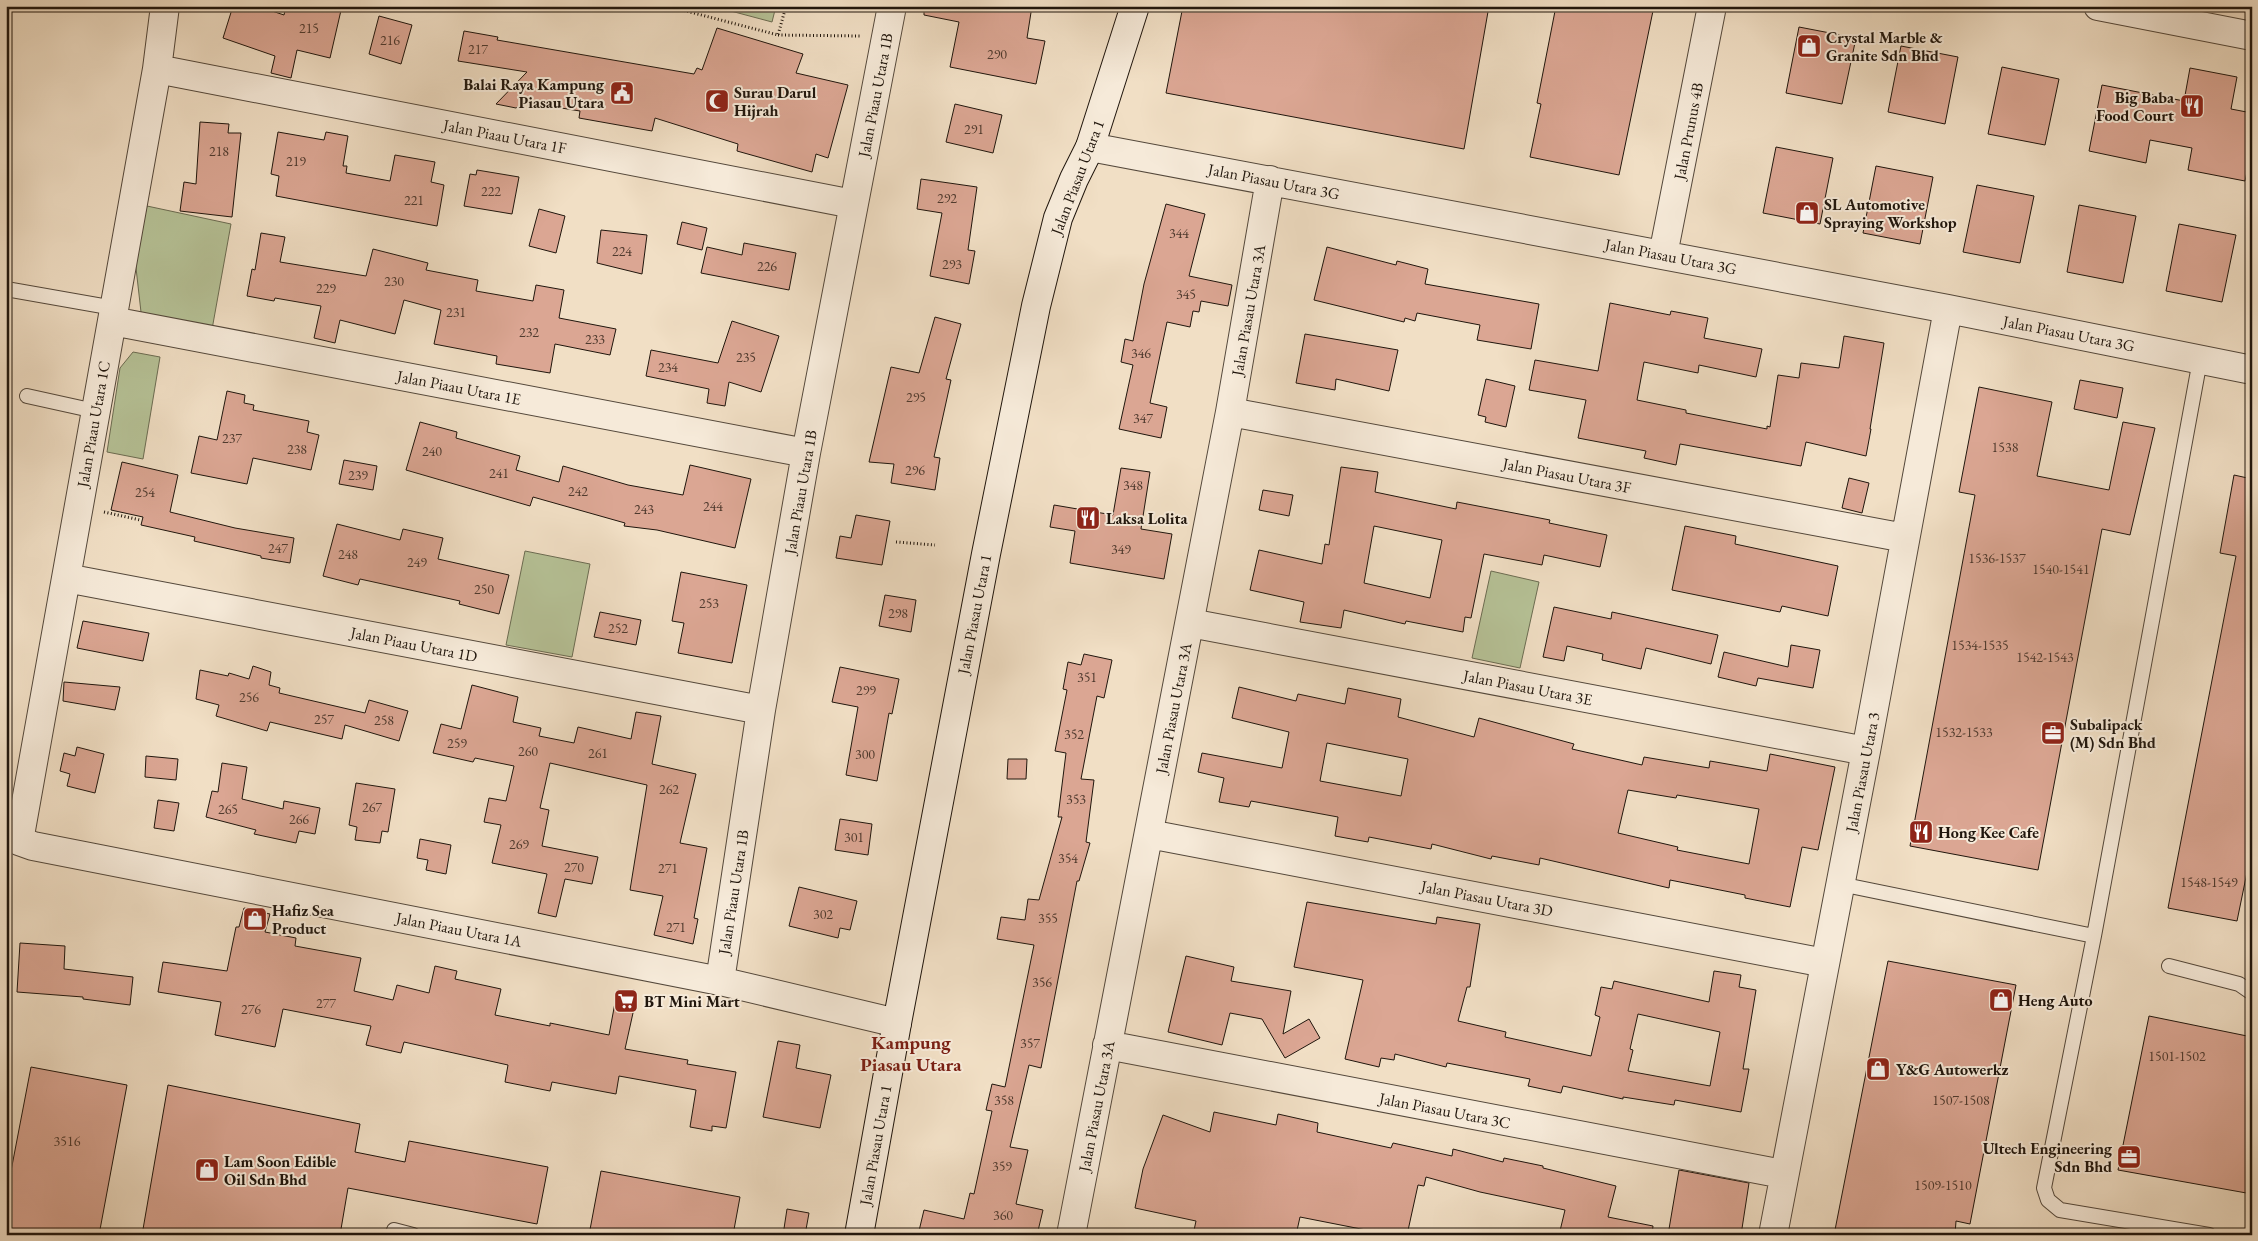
<svg xmlns="http://www.w3.org/2000/svg" width="2258" height="1241" viewBox="0 0 2258 1241" font-family="'EB Garamond',serif">
	<rect width="100%" height="100%" fill="#f1dfc5"/>
	<filter id="stains"><feTurbulence type="fractalNoise" baseFrequency=".004" numOctaves="4"/><feColorMatrix values="0 0 0 0 .2 0 0 0 0 .09 0 0 0 0 .02 0 0 0 .5 -.17"/></filter>
	<radialGradient id="worn" r=".72"><stop offset=".6" stop-color="#630" stop-opacity="0"/><stop offset="1" stop-color="#630" stop-opacity=".3"/></radialGradient>
	<path fill="#b6c297" stroke="#6b6c52" d="M712 6H776L772 22Z
		M147 206 231 224 211 335 142 321 135 259Z
		M133 352 160 357 143 459 107 452 120 368Z
		M525 551 590 564 572 657 506 645Z
		M1491 571 1539 582 1520 668 1472 658Z"/>
	<path fill="#dba693" stroke="#20160d" fill-rule="evenodd" d="M233 6H257L284 15 286 6 311 10 312 6H342L330 58 297 50 291 78 271 73 275 56 223 38Z
		M924 6H1032L1027 38 1045 41 1036 84 950 67 959 22 924 15Z
		M1183 6H1489L1464 149 1166 93Z
		M1556 6H1654L1619 175 1530 157 1541 104 1537 103Z
		M379 16 412 25 401 64 369 54Z
		M1799 27 1856 38 1842 104 1786 93Z
		M717 28 803 54 796 73 848 85 828 158 816 154 812 172 737 151 738 144 655 118 652 131 579 118 580 111 524 102 516 108 496 104 527 72 458 61 464 31 498 37 497 40 694 74 697 68 702 70Z
		M1901 46 1958 57 1945 124 1888 112Z
		M2002 67 2059 79 2045 145 1988 134Z
		M2190 68 2237 77 2231 109 2252 113V148L2245 181 2188 170 2192 148 2150 140 2146 163 2089 151 2102 85 2184 101Z
		M955 104 1002 115 993 153 946 142Z
		M200 122 229 124 228 133H241L232 217 180 211 184 182 196 184Z
		M278 132 324 140 326 132 348 136 343 166H347L346 173 390 181 395 155 435 162 431 182 444 185 437 226 276 196 279 176 271 174Z
		M1776 147 1833 158 1820 224 1763 213Z
		M1876 166 1933 177 1920 244 1863 233Z
		M477 170 519 177 512 214 464 206 470 174 476 175Z
		M921 179 977 187 968 250 975 251 969 284 930 276 942 213 917 209Z
		M1977 185 2034 196 2020 263 1963 252Z
		M1166 204 1205 214 1189 276 1232 285 1228 306 1201 301 1199 312 1193 311 1190 327 1167 322 1150 403 1167 407 1161 438 1119 429 1133 365 1121 362 1125 339 1133 341 1144 284Z
		M2079 205 2136 216 2123 283 2067 272Z
		M539 209 565 216 556 253 529 246Z
		M682 222 707 228 702 250 677 244Z
		M2179 224 2236 235 2222 302 2166 291Z
		M601 230 647 235 642 274 597 263Z
		M261 233 285 237 280 262 366 276 373 249 428 263 426 270 478 280 476 291 533 301 536 285 564 290 559 318 616 329 610 355 555 344 550 373 496 364 497 356 434 344 441 310 404 300 395 334 340 320 335 343 314 338 321 306 275 298 274 301 247 296 252 269 255 270Z
		M744 243 796 253 789 290 701 273 707 247 742 255Z
		M1327 247 1396 265 1397 261 1428 269 1425 284 1539 304 1531 349 1477 340 1480 325 1417 313 1415 321 1405 318 1404 322 1314 300Z
		M1610 303 1670 315 1671 311 1708 318 1704 338 1762 349 1756 377 1699 365 1698 373 1644 362 1637 400 1686 410V413L1767 429V426L1770 427 1778 375 1799 378 1801 363 1839 368 1844 336 1884 343 1870 429H1871L1866 456 1806 442 1801 466 1680 444 1676 465 1644 458 1646 451 1578 438 1586 400 1529 390 1535 360 1598 371Z
		M935 317 961 324 946 379 951 380 934 457 940 458 935 490 891 483 894 464 869 462 891 367 919 373Z
		M732 321 779 336 761 392 729 382 725 406 707 403 709 389 646 376 651 350 718 363Z
		M1305 334 1398 350 1389 391 1336 379 1335 390 1296 383Z
		M1486 379 1515 386 1506 427 1485 422 1486 417 1478 415Z
		M2080 380 2123 388 2117 418 2074 409Z
		M1979 387 2052 402 2037 476 2109 490 2123 422 2155 428 2130 535 2102 529 2038 870 1910 846 1975 495 1959 492Z
		M227 391 245 395 244 403 254 405 253 410 309 421 307 432 319 435 311 470 253 458 247 484 191 473 199 436 217 440Z
		M420 422 457 432 456 438 520 456 516 470 559 482 563 466 628 485 683 495 690 465 751 479 735 548 657 530 624 526 625 523 533 497 530 506 406 470Z
		M344 460 377 466 373 490 339 484Z
		M122 462 178 475 170 512 235 528 294 538 290 563 261 558V556L194 541 195 537 141 525 143 517 111 510Z
		M1341 467 1378 472 1375 492 1456 509 1457 502 1550 520 1549 523 1607 535 1600 567 1544 555 1542 565 1484 554 1471 618 1465 617 1463 632 1406 621 1405 624 1344 610 1341 628 1300 622 1304 602 1250 590 1259 550 1322 564 1325 544 1329 545ZM1374 526 1442 540 1430 598 1364 583Z
		M1121 468 1150 472 1141 529 1172 534 1164 579 1070 563 1075 531 1050 527 1054 505 1113 515Z
		M2234 475 2252 479V848L2237 921 2168 908 2236 556 2220 553Z
		M1849 478 1869 483 1862 513 1842 508Z
		M1263 490 1293 495 1289 516 1259 510Z
		M856 515 890 521 882 565 836 558 840 536 851 538Z
		M337 524 400 540 403 529 443 538 438 559 509 575 499 614 459 604 460 601 360 579 358 585 323 576Z
		M1685 526 1736 536 1735 544 1838 566 1828 616 1782 606 1780 612 1672 590Z
		M681 572 747 585 732 663 678 653 684 623 672 621Z
		M885 595 916 600 911 632 879 626Z
		M1554 607 1611 619 1612 612 1718 635 1711 664 1646 648 1641 669 1602 660 1603 654 1567 646 1564 661 1543 657Z
		M600 612 641 620 636 645 594 637Z
		M83 621 149 633 143 661 77 648Z
		M1791 645 1820 650 1813 688 1758 678 1756 686 1718 677 1724 652 1788 667Z
		M1084 654 1112 660 1104 698 1097 696 1081 779 1094 780 1086 842 1090 843 1079 881H1077L1041 1068 1029 1065 1010 1147 1028 1150 1016 1204 1043 1210 1037 1235H918L924 1210 964 1219 970 1193 974 1194 992 1111 986 1110 992 1084 1005 1087 1034 945 997 939 1001 917 1025 920 1028 899 1039 900 1062 817H1058L1066 753 1055 751 1067 690 1063 689 1068 662 1081 665Z
		M253 666 271 672 269 685 280 688 279 693 365 713 369 700 408 711 399 741 345 725 342 739 270 722 267 731 216 716 219 705 196 699 200 670 228 676 229 673 249 679Z
		M840 667 899 679 892 714 889 713 877 781 846 775 858 707 832 702Z
		M64 682 120 687 115 710 63 701Z
		M472 685 518 697 513 722 541 728 539 736 574 743 578 727 631 739 636 712 661 716 652 764 696 774 680 843 707 848 694 918 698 919 693 944 654 935 663 896 630 890 647 785 550 763 540 808 549 810 542 846 598 857 592 884 565 879 556 917 538 913 547 874 492 863 501 825 484 822 489 798 506 801 514 766 475 758 473 762 433 753 441 724 461 729Z
		M1239 687 1296 701 1298 694 1345 704 1348 688 1401 699 1398 717 1474 737 1479 718 1574 744 1572 749 1642 765 1644 757 1709 768 1710 761 1767 771 1770 754 1835 767 1818 850 1802 847 1790 907 1745 898V895L1670 880 1669 888 1540 858 1539 865 1492 856 1491 859 1432 844 1431 849 1369 837 1368 842 1335 836 1338 817 1251 801 1249 807 1219 802 1224 778 1198 772 1202 753 1282 768 1289 732 1232 718ZM1327 743 1408 759 1401 796 1320 781ZM1628 790 1676 798 1677 795 1759 809 1749 864 1677 850 1678 847 1618 833Z
		M77 747 104 754 95 793 67 786 70 774 60 771 64 753 75 756Z
		M146 756 178 759 176 780 145 777Z
		M1008 759H1027L1026 779H1007Z
		M222 763 247 767 242 799 283 809 284 801 320 808 315 834 299 831 296 843 254 834 256 830 206 817 212 791 218 792Z
		M356 783 395 789 388 832 382 831 380 843 355 840 357 827 349 825Z
		M158 800 179 803 174 831 154 828Z
		M840 819 872 824 868 855 835 850Z
		M420 839 451 845 446 874 426 870 428 860 417 858Z
		M799 887 857 901 850 930 840 928 838 938 789 926Z
		M1307 902 1436 924 1437 917 1480 924 1470 987H1467L1458 1021 1506 1032 1505 1037 1591 1056 1600 1017 1595 1015 1601 987 1612 989 1614 981 1709 1002 1714 971 1741 975 1739 987 1756 990 1743 1069H1749L1741 1112 1675 1100 1674 1105 1623 1097V1099L1563 1086 1561 1093 1528 1086 1530 1079 1447 1063 1446 1067 1395 1054 1394 1060 1381 1058 1379 1067 1345 1059 1363 980 1294 967ZM1638 1014 1720 1032 1710 1086 1628 1071 1633 1050 1630 1049Z
		M244 908 270 914 265 932 296 938 295 946 361 958 354 991 393 1000 397 985 429 993 435 966 457 971 455 979 501 989 495 1015 550 1026V1023L609 1035 617 992 637 995 625 1049 688 1060 687 1064 736 1072 726 1128 712 1126V1131L690 1127 696 1090 619 1076 616 1094 552 1082 550 1091 505 1082 508 1065 404 1042 401 1053 366 1045 371 1026 283 1009 275 1047 215 1035 221 1002 158 992 163 962 227 971 236 927H239Z
		M20 943 65 946 64 969 133 977 130 1005 83 999V997L17 992Z
		M1186 956 1234 967 1231 981 1291 991 1283 1034 1309 1019 1320 1038 1285 1058 1262 1019 1230 1013 1222 1045 1168 1032Z
		M1888 961 2016 985 1970 1224 1956 1221 1955 1235H1834Z
		M2149 1016 2252 1037V1194L2118 1170Z
		M778 1041 800 1045 796 1068 831 1075 820 1128 763 1117Z
		M31 1067 127 1085 99 1235H6V1197Z
		M168 1085 360 1124 355 1152 405 1162 409 1141 548 1167 537 1224 348 1188 340 1235H142Z
		M1214 1112 1276 1125 1278 1114 1318 1123 1317 1132 1391 1148 1393 1143 1452 1156 1453 1149 1503 1162 1504 1158 1543 1166V1168L1616 1186 1608 1217 1653 1226 1652 1235H1559L1565 1210 1480 1192 1426 1177 1424 1186 1418 1185 1407 1235H1365L1366 1230 1300 1217 1296 1235H1193L1196 1221 1135 1208 1143 1169 1163 1115 1210 1132Z
		M1679 1170 1749 1183 1741 1235H1668Z
		M601 1171 740 1197 733 1235H589Z
		M787 1209 809 1213 805 1235H783Z"/>
	<g fill="none" stroke-linecap="round" stroke-linejoin="round">
		<defs>
			<path id="lane" d="M6 289 114 308
				M27 396 95 411
				M1840 884 2094 936 2044 1188 2048 1200 2060 1210 2209 1235
				M2094 936 2200 360
				M2169 966 2239 984 2252 993
				M394 1230 413 1235"/>
			<path id="street" d="M165 6 157 69 19 841 33 846 720 981 897 1023
				M2098 6 2252 36
				M157 69 853 204
				M1090 147 1948 309 2252 370
				M1663 255 1712 6
				M112 321 806 453
				M1230 412 1905 538
				M66 578 761 710
				M1190 623 1866 751
				M1149 834 1825 963
				M720 981 761 710 806 453 892 6
				M1107 1045 1783 1174
				M1071 1235 1230 412 1270 180
				M1773 1235 1866 751 1948 309"/>
			<path id="secondary" d="M859 1235 897 1023 986 554 1036 306 1058 218 1074 179 1090 147 1135 6"/>
		</defs>
		<use href="#lane" stroke="#54483b" stroke-width="16"/>
		<use href="#street" stroke="#54483b" stroke-width="30"/>
		<use href="#secondary" stroke="#20160d" stroke-width="30"/>
		<path stroke="#20160d" stroke-width="3" stroke-dasharray="1 2.5" stroke-linecap="butt" d="M667 6 778 35 786 6
			M778 35 860 36
			M104 512 140 520
			M896 542 935 545
			M1315 1235 1316 1229"/>
		<use href="#lane" stroke="#f6ead9" stroke-width="14"/>
		<use href="#street" stroke="#f6ead9" stroke-width="28"/>
		<use href="#secondary" stroke="#f6ead9" stroke-width="28"/>
	</g>
	<defs>
		<symbol id="shop-square" viewBox="-11 -11 22 22"><rect x="-9" y="-9" width="18" height="18" rx="4" fill="#8f2418" stroke="#f6ead9"/><path d="M-5-2.5h2.3a2.7 3.5 0 0 1 5.4 0H5L5.5 6h-11ZM-1.5-2.5h3a1.5 2.3 0 0 0-3 0Z" fill="#fff"/></symbol>
		<symbol id="civic-square" viewBox="-11 -11 22 22"><rect x="-9" y="-9" width="18" height="18" rx="4" fill="#8f2418" stroke="#f6ead9"/><path d="M-.6-6.5H3V-4.5H.6V-3L4-1V1h2V6H-6V1h2V-1L-.6-3ZM-1.2 2.5V6h2.4V2.5Z" fill="#fff"/></symbol>
		<symbol id="mosque-square" viewBox="-11 -11 22 22"><rect x="-9" y="-9" width="18" height="18" rx="4" fill="#8f2418" stroke="#f6ead9"/><path d="M3.5-4.9A6 6 0 1 0 3.5 4.9A5 5 0 1 1 3.5-4.9Z" fill="#fff"/></symbol>
		<symbol id="restaurant-square" viewBox="-11 -11 22 22"><rect x="-9" y="-9" width="18" height="18" rx="4" fill="#8f2418" stroke="#f6ead9"/><path d="M-5-6h1v4h1v-4h1v4h1v-4h1v5L-1.5 .5V6h-2V.5L-5-1ZM5-6V6H3V1.5H1.5Q1.5-4 5-6Z" fill="#fff"/></symbol>
		<symbol id="office-square" viewBox="-11 -11 22 22"><rect x="-9" y="-9" width="18" height="18" rx="4" fill="#8f2418" stroke="#f6ead9"/><path d="M-6-3h4V-5.5h4V-3h4V5H-6ZM-1-4.5V-3h2v-1.5ZM-6 0V1H6V0Z" fill="#fff"/></symbol>
		<symbol id="supermarket-square" viewBox="-11 -11 22 22"><rect x="-9" y="-9" width="18" height="18" rx="4" fill="#8f2418" stroke="#f6ead9"/><path d="M-6-5.5h2.5l.6 2H6L4.5 2H-2.5L-4.4-4H-6ZM-1.5 3.2a1.3 1.3 0 1 0 .1 0ZM3 3.2a1.3 1.3 0 1 0 .1 0Z" fill="#fff"/></symbol>
	</defs>
	<g fill-rule="evenodd">
		<use href="#shop-square" x="1795" y="32" width="28" height="28"/>
		<use href="#civic-square" x="608" y="79" width="28" height="28"/>
		<use href="#mosque-square" x="703" y="87" width="28" height="28"/>
		<use href="#restaurant-square" x="2178" y="92" width="28" height="28"/>
		<use href="#shop-square" x="1793" y="199" width="28" height="28"/>
		<use href="#restaurant-square" x="1074" y="504" width="28" height="28"/>
		<use href="#office-square" x="2039" y="719" width="28" height="28"/>
		<use href="#restaurant-square" x="1907" y="818" width="28" height="28"/>
		<use href="#shop-square" x="241" y="905" width="28" height="28"/>
		<use href="#shop-square" x="1987" y="986" width="28" height="28"/>
		<use href="#supermarket-square" x="612" y="987" width="28" height="28"/>
		<use href="#shop-square" x="1864" y="1055" width="28" height="28"/>
		<use href="#office-square" x="2115" y="1143" width="28" height="28"/>
		<use href="#shop-square" x="193" y="1156" width="28" height="28"/>
	</g>
	<g text-anchor="middle" stroke-width="4" stroke-linejoin="round" paint-order="stroke">
		<g font-size="14" fill="#4f3a2e">
			<text x="309" y="33">215</text>
			<text x="390" y="45">216</text>
			<text x="478" y="54">217</text>
			<text x="997" y="59">290</text>
			<text x="974" y="134">291</text>
			<text x="219" y="156">218</text>
			<text x="296" y="166">219</text>
			<text x="491" y="196">222</text>
			<text x="947" y="203">292</text>
			<text x="414" y="205">221</text>
			<text x="1179" y="238">344</text>
			<text x="622" y="256">224</text>
			<text x="952" y="269">293</text>
			<text x="767" y="271">226</text>
			<text x="394" y="286">230</text>
			<text x="326" y="293">229</text>
			<text x="1186" y="299">345</text>
			<text x="456" y="317">231</text>
			<text x="529" y="337">232</text>
			<text x="595" y="344">233</text>
			<text x="1141" y="358">346</text>
			<text x="746" y="362">235</text>
			<text x="668" y="372">234</text>
			<text x="916" y="402">295</text>
			<text x="1143" y="423">347</text>
			<text x="232" y="443">237</text>
			<text x="2005" y="452">1538</text>
			<text x="297" y="454">238</text>
			<text x="432" y="456">240</text>
			<text x="915" y="475">296</text>
			<text x="499" y="478">241</text>
			<text x="358" y="480">239</text>
			<text x="1133" y="490">348</text>
			<text x="578" y="496">242</text>
			<text x="145" y="497">254</text>
			<text x="713" y="511">244</text>
			<text x="644" y="514">243</text>
			<text x="278" y="553">247</text>
			<text x="1121" y="554">349</text>
			<text x="348" y="559">248</text>
			<text x="1997" y="563">1536-1537</text>
			<text x="417" y="567">249</text>
			<text x="2061" y="574">1540-1541</text>
			<text x="484" y="594">250</text>
			<text x="709" y="608">253</text>
			<text x="898" y="618">298</text>
			<text x="618" y="633">252</text>
			<text x="1980" y="650">1534-1535</text>
			<text x="2045" y="662">1542-1543</text>
			<text x="1087" y="682">351</text>
			<text x="866" y="695">299</text>
			<text x="249" y="702">256</text>
			<text x="324" y="724">257</text>
			<text x="384" y="725">258</text>
			<text x="1964" y="737">1532-1533</text>
			<text x="1074" y="739">352</text>
			<text x="457" y="748">259</text>
			<text x="528" y="756">260</text>
			<text x="598" y="758">261</text>
			<text x="865" y="759">300</text>
			<text x="669" y="794">262</text>
			<text x="1076" y="804">353</text>
			<text x="372" y="812">267</text>
			<text x="228" y="814">265</text>
			<text x="299" y="824">266</text>
			<text x="854" y="842">301</text>
			<text x="519" y="849">269</text>
			<text x="1068" y="863">354</text>
			<text x="574" y="872">270</text>
			<text x="668" y="873">271</text>
			<text x="2209" y="887">1548-1549</text>
			<text x="823" y="919">302</text>
			<text x="1048" y="923">355</text>
			<text x="676" y="932">271</text>
			<text x="1042" y="987">356</text>
			<text x="326" y="1008">277</text>
			<text x="251" y="1014">276</text>
			<text x="1030" y="1048">357</text>
			<text x="2177" y="1061">1501-1502</text>
			<text x="1004" y="1105">358</text>
			<text x="1961" y="1105">1507-1508</text>
			<text x="67" y="1146">3516</text>
			<text x="1002" y="1171">359</text>
			<text x="1943" y="1190">1509-1510</text>
			<text x="1003" y="1220">360</text>
		</g>
		<g font-size="16" font-weight="bold" fill="#20160d" stroke="#f6ead9" text-anchor="start">
			<text x="1826" y="43">Crystal Marble &amp;<tspan x="1826" dy="18">Granite Sdn Bhd</tspan></text>
			<text x="604" y="90" text-anchor="end">Balai Raya Kampung<tspan x="604" dy="18">Piasau Utara</tspan></text>
			<text x="734" y="98">Surau Darul<tspan x="734" dy="18">Hijrah</tspan></text>
			<text x="2174" y="103" text-anchor="end">Big Baba<tspan x="2174" dy="18">Food Court</tspan></text>
			<text x="1824" y="210">SL Automotive<tspan x="1824" dy="18">Spraying Workshop</tspan></text>
			<text x="1106" y="524">Laksa Lolita</text>
			<text x="2070" y="730">Subalipack<tspan x="2070" dy="18">(M) Sdn Bhd</tspan></text>
			<text x="1938" y="838">Hong Kee Cafe</text>
			<text x="272" y="916">Hafiz Sea<tspan x="272" dy="18">Product</tspan></text>
			<text x="2018" y="1006">Heng Auto</text>
			<text x="644" y="1007">BT Mini Mart</text>
			<text x="1896" y="1075">Y&amp;G Autowerkz</text>
			<text x="2112" y="1154" text-anchor="end">Ultech Engineering<tspan x="2112" dy="18">Sdn Bhd</tspan></text>
			<text x="224" y="1167">Lam Soon Edible<tspan x="224" dy="18">Oil Sdn Bhd</tspan></text>
		</g>
		<g font-size="16" fill="#20160d" stroke="#f6ead9">
			<text transform="translate(875 95) rotate(-79)" y="6">Jalan Piaau Utara 1B</text>
			<text transform="translate(1688 131) rotate(-79)" y="6">Jalan Prunus 4B</text>
			<text transform="translate(505 136) rotate(11)" y="6">Jalan Piaau Utara 1F</text>
			<text transform="translate(1077 177) rotate(-69)" y="6">Jalan Piasau Utara 1</text>
			<text transform="translate(1274 181) rotate(11)" y="6">Jalan Piasau Utara 3G</text>
			<text transform="translate(1671 256) rotate(11)" y="6">Jalan Piasau Utara 3G</text>
			<text transform="translate(1248 310) rotate(-80)" y="6">Jalan Piasau Utara 3A</text>
			<text transform="translate(2069 333) rotate(11)" y="6">Jalan Piasau Utara 3G</text>
			<text transform="translate(459 387) rotate(11)" y="6">Jalan Piaau Utara 1E</text>
			<text transform="translate(93 424) rotate(-80)" y="6">Jalan Piaau Utara 1C</text>
			<text transform="translate(1567 475) rotate(11)" y="6">Jalan Piasau Utara 3F</text>
			<text transform="translate(800 492) rotate(-80)" y="6">Jalan Piaau Utara 1B</text>
			<text transform="translate(974 614) rotate(-79)" y="6">Jalan Piasau Utara 1</text>
			<text transform="translate(414 644) rotate(11)" y="6">Jalan Piaau Utara 1D</text>
			<text transform="translate(1528 687) rotate(11)" y="6">Jalan Piasau Utara 3E</text>
			<text transform="translate(1173 708) rotate(-79)" y="6">Jalan Piasau Utara 3A</text>
			<text transform="translate(1862 772) rotate(-79)" y="6">Jalan Piasau Utara 3</text>
			<text transform="translate(733 892) rotate(-81)" y="6">Jalan Piaau Utara 1B</text>
			<text transform="translate(1487 898) rotate(11)" y="6">Jalan Piasau Utara 3D</text>
			<text transform="translate(459 929) rotate(11)" y="6">Jalan Piaau Utara 1A</text>
			<text transform="translate(1096 1106) rotate(-79)" y="6">Jalan Piasau Utara 3A</text>
			<text transform="translate(1445 1110) rotate(11)" y="6">Jalan Piasau Utara 3C</text>
			<text transform="translate(875 1145) rotate(-80)" y="6">Jalan Piasau Utara 1</text>
		</g>
		<g font-size="19" font-weight="bold" fill="#7a1f14" stroke="#f6ead9">
			<text x="911" y="1049">Kampung<tspan x="911" dy="22">Piasau Utara</tspan></text>
		</g>
	</g>
	<rect width="2258" height="1241" fill="none" stroke="#f1dfc5" stroke-width="25"/>
	<rect x="8" y="8" width="2243" height="1226" fill="none" stroke="#20160d" stroke-width="2.5"/>
	<rect x="12" y="12" width="2233" height="1216" fill="none" stroke="#20160d"/>
	<rect width="100%" height="100%" filter="url(#stains)"/>
	<rect width="100%" height="100%" fill="url(#worn)"/>
</svg>
